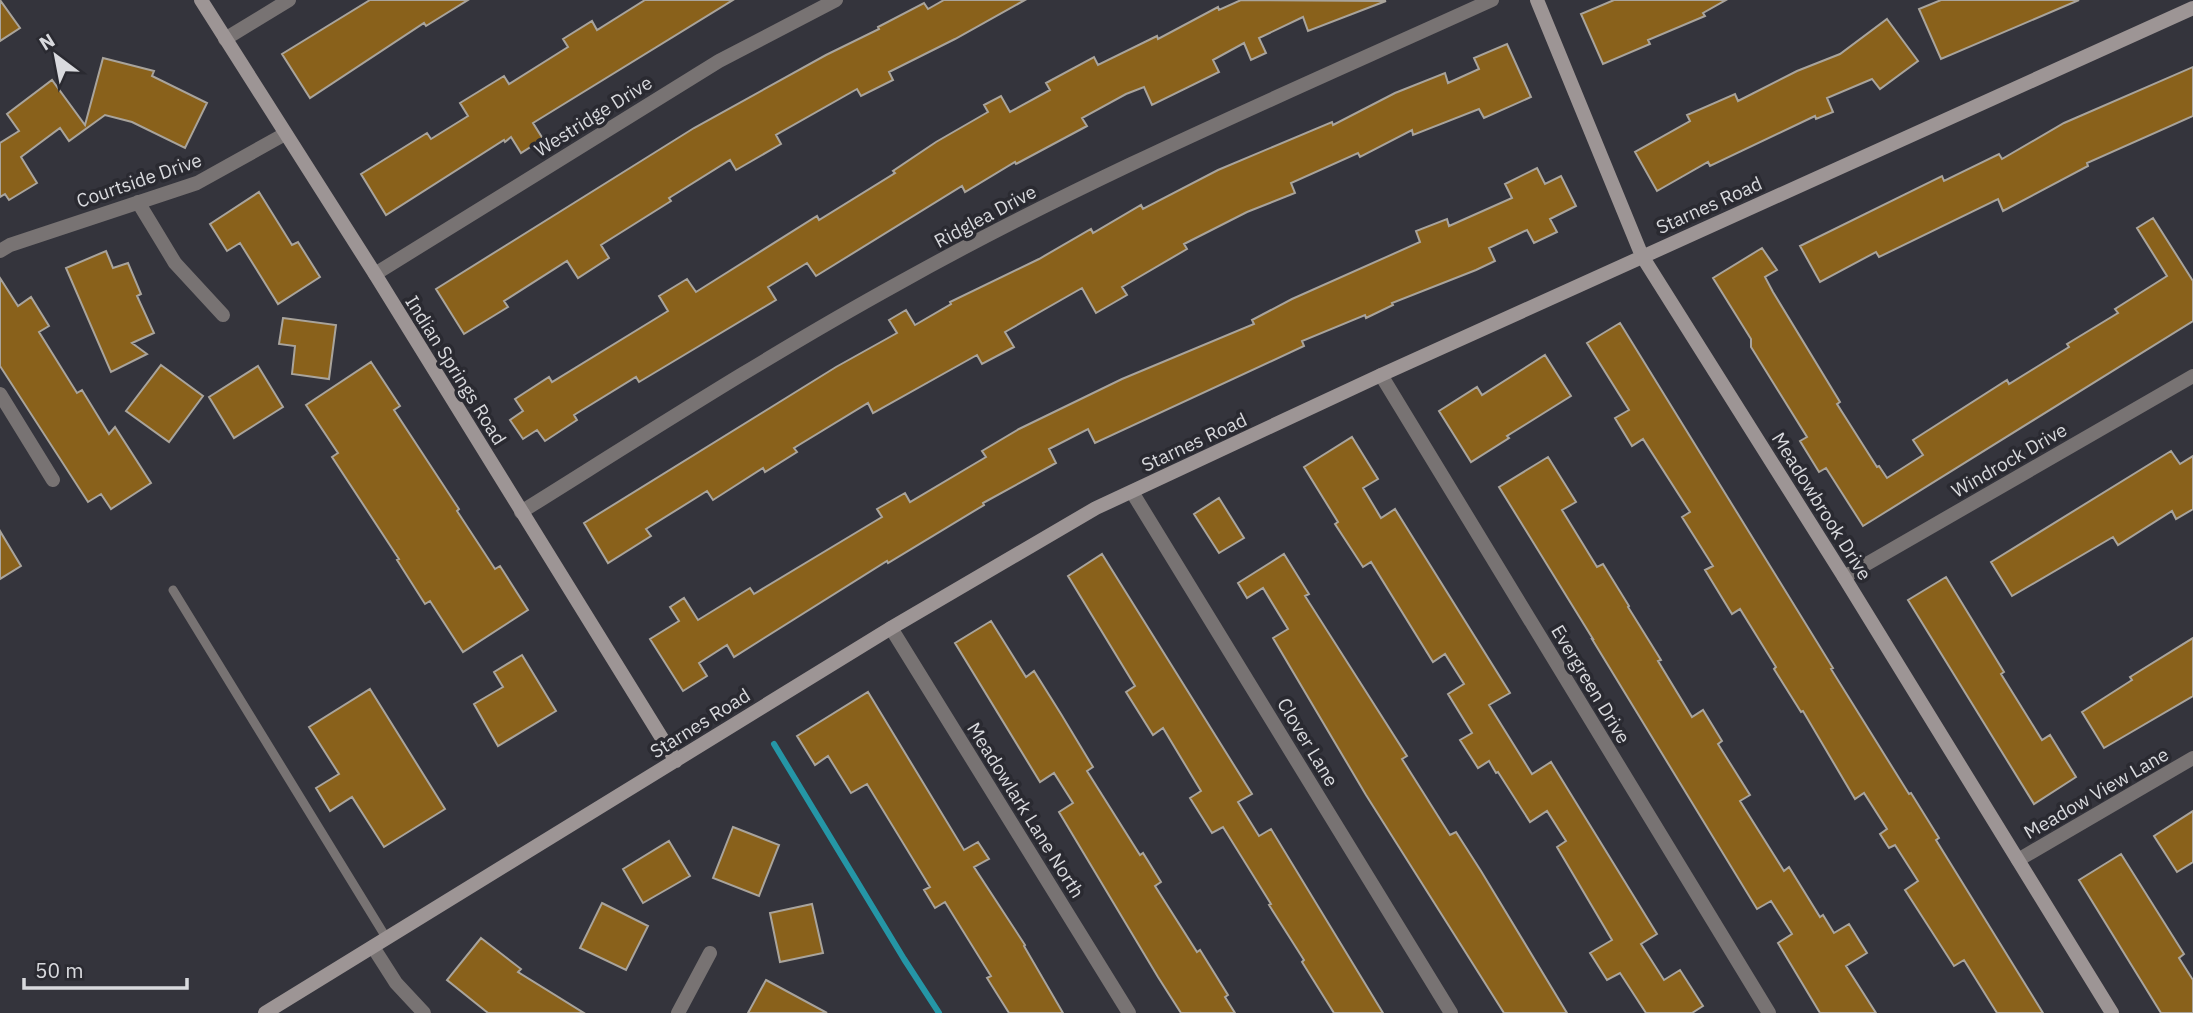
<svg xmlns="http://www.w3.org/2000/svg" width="2193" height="1013" viewBox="0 0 2193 1013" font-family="'IBM Plex Sans',sans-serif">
	<rect width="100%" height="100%" fill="#34343c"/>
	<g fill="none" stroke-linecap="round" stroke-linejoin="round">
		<path stroke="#2596a6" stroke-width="6" d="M774 744 904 959 939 1013"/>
	</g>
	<path fill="#89611b" stroke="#a9a49c" stroke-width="2" d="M0 0 20 28 0 41Z
		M370 0H468L426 26 424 23 310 98 282 54Z
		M645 0H733L533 123 543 139 521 153 511 137 505 142 504 140 386 215 361 174 427 133 431 139 468 116 460 103 504 76 509 84 568 47 563 39 592 21 597 30Z
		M944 0H1025L955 39 889 72 893 80 861 96 857 89 776 135 781 144 736 170 730 160 669 198 671 201 601 245 609 258 578 278 567 261 504 301 508 307 464 334 436 289 694 128 826 55 879 29 878 27 924 3 928 9Z
		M1241 0 1386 1 1308 31 1303 17 1259 38 1266 53 1251 60 1244 43 1213 60 1219 72 1152 105 1144 87 1126 94 1082 118 1087 126 1016 164 1015 162 965 192 962 186 816 276 807 263 768 287 776 300 639 382 636 377 574 415 577 420 545 441 537 430 523 439 510 420 523 411 515 399 549 377 552 382 668 311 659 296 687 279 696 292 817 216 819 220 895 173 893 171 936 142 988 112 984 105 1001 96 1010 112 1050 90 1046 83 1094 57 1098 65 1157 36 1158 39 1218 7 1219 10Z
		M1614 0H1726L1703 13 1705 16 1648 40 1650 44 1603 64 1581 14Z
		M1941 0H2079L1941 59 1919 9Z
		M1887 19 1918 61 1880 89 1872 79 1827 98 1833 112 1816 119 1815 116 1710 166 1708 162 1657 191 1635 152 1690 121 1687 115 1735 94 1738 101 1797 71 1840 54Z
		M1507 44 1531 97 1484 118 1479 109 1413 135 1412 130 1360 157 1358 153 1291 183 1295 193 1247 212 1184 244 1187 249 1122 287 1127 295 1096 313 1082 288 1005 332 1014 347 982 364 977 355 873 413 868 403 794 448 797 452 765 472 763 468 713 500 707 491 646 529 651 536 608 563 584 523 836 367 897 333 889 320 906 310 915 325 951 304 950 302 1039 259 1091 229 1093 233 1141 205 1143 209 1218 170 1332 122 1333 125 1395 93 1445 73 1448 83 1479 69 1474 58Z
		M103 58 154 71 152 76 207 103 185 148 132 122 105 115 69 141 60 128 21 157 37 183 9 200 5 194 0 197V143L19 131 7 114 52 80 85 125Z
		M2193 67V116L2087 163 2088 166 2003 211 1998 199 1879 257 1876 252 1820 282 1800 246 1942 176 1944 181 1999 154 2002 159 2064 123Z
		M1537 168 1545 184 1561 176 1576 206 1550 219 1557 232 1534 243 1527 230 1489 248 1495 261 1476 270 1392 303 1393 305 1366 318 1365 315 1302 341 1304 346 1095 443 1088 429 1049 449 1056 463 983 503 984 505 888 563 887 561 734 657 727 645 699 663 707 676 683 691 650 639 679 621 670 607 684 598 698 620 750 588 754 594 882 517 877 509 905 493 910 502 986 457 982 451 1019 429 1122 379 1254 324 1252 320 1292 299 1420 242 1416 231 1447 219 1449 226 1512 198 1505 184Z
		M259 192 292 245 298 242 320 277 278 304 240 243 227 251 210 224Z
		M2153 218 2193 281V321L1863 526 1826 468 1819 472 1800 441 1807 437 1751 347V339L1713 278 1762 248 1777 270 1765 277 1773 292 1840 402 1837 404 1877 467 1879 466 1887 478 1923 455 1913 440 2007 380 2009 384 2069 347 2067 344 2118 313 2115 309 2167 276 2137 228Z
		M106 251 113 268 128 263 141 294 137 296 154 333 132 343 147 354 111 372 66 268Z
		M0 278 18 306 31 297 49 326 39 332 77 393 82 390 109 434 115 427 151 483 111 509 101 494 88 502 0 366Z
		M283 318 336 325 329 379 292 374 295 346 279 344Z
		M1620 323 1833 668 1831 669 1909 794 1911 793 1939 838 1936 840 2043 1013H1997L1964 960 1954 966 1905 890 1918 881 1895 845 1889 848 1880 834 1887 829 1864 793 1855 799 1803 711 1801 712 1774 669 1776 667 1740 609 1732 614 1705 570 1713 566 1682 517 1690 512 1643 439 1632 446 1615 418 1629 410 1587 343Z
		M1545 355 1571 396 1507 436 1509 438 1471 462 1439 411 1477 387 1482 395Z
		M371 362 400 406 394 410 459 509 457 511 495 569 500 566 528 610 463 652 430 601 425 604 397 560 399 559 332 457 338 453 306 405Z
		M161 365 203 396 169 442 126 411Z
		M258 366 283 407 234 438 209 397Z
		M1352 437 1378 479 1363 488 1381 518 1395 509 1510 693 1489 705 1532 774 1551 762 1657 934 1641 944 1664 980 1680 970 1703 1006 1692 1013H1646L1620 973 1607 980 1590 953 1612 940 1557 847 1566 841 1547 811 1530 822 1498 772 1496 773 1489 761 1478 768 1460 740 1472 733 1448 694 1464 684 1445 654 1433 662 1371 562 1363 567 1335 524 1338 522 1304 467Z
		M2171 451 2180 464 2193 456V509L2176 519 2172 511 2118 545 2113 537 2012 596 1991 562Z
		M1548 457 1576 502 1562 510 1597 567 1603 564 1629 606 1628 607 1661 660 1658 661 1692 717 1703 710 1722 741 1718 744 1750 795 1740 801 1784 871 1789 867 1820 917 1823 915 1834 933 1849 924 1867 953 1846 966 1876 1013H1820L1778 943 1792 934 1771 901 1757 909 1592 639H1593L1499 487Z
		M1219 498 1244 538 1219 553 1194 514Z
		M0 531 21 566 0 579Z
		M1102 554 1252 794 1238 802 1259 836 1271 829 1383 1013H1334L1302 962 1304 960 1269 905 1271 904 1223 827 1212 833 1190 798 1201 791 1163 728 1153 735 1126 692 1135 686 1068 576Z
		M1284 554 1309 594 1305 596 1407 756 1402 759 1450 835 1456 832 1481 871 1567 1013H1504L1366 795 1273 638 1288 629 1263 588 1247 598 1238 583Z
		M1946 577 2004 672 2001 674 2042 740 2050 735 2076 777 2034 804 1908 600Z
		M991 621 1026 677 1034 671 1061 714 1093 767 1087 771 1140 855 1143 853 1161 882 1155 886 1197 952 1200 950 1228 995 1225 997 1235 1013H1181L1158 977 1059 812 1073 803 1054 773 1040 782 955 643Z
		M2193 638V696L2104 748 2082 712 2132 680 2130 677Z
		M522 655 556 711 498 746 474 704 503 687 494 672Z
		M370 689 445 809 384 847 352 797 330 811 316 788 339 774 309 727Z
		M868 692 964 850 978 842 989 859 974 867 1025 945 1024 946 1063 1013H1009L987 978 991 976 945 902 935 908 924 890 930 887 867 784 851 793 828 756 815 765 797 736Z
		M2193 811V862L2177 872 2154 836Z
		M733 827 779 845 759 896 713 878Z
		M669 841 690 876 643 903 623 869Z
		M2121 854 2184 954 2179 958 2193 980V1013H2161L2079 880Z
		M602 903 648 926 626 970 580 948Z
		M812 904 823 953 780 962 770 913Z
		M481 938 521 969 518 972 584 1013H488L447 980Z
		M766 980 827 1013H748Z"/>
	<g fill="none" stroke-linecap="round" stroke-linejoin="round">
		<path stroke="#787373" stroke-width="9" d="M173 590 387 939"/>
		<path stroke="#787373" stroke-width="14" d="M225 39 289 0
			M138 202 175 263 223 315
			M0 251 10 245 197 183 285 134
			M375 274 719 61 836 0
			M1381 375 1769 1013
			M0 394 53 480
			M1132 492 1451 1013
			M521 512C646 434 770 354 899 283 1090 176 1292 91 1492 0
			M1844 577 2193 376
			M891 628 1129 1013
			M2018 860 2193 758
			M373 947 396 983 424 1013
			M678 1013 710 953"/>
		<path stroke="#9d9595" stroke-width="14" d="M201 0 375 274 676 761
			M1537 0 1642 256 1844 577 2112 1013
			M265 1013 891 628 1096 508 1381 375 2193 8"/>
	</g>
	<g text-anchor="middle" stroke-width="7" stroke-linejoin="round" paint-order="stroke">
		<g font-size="19" fill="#d9dade" stroke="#2a2a31">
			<text transform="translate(593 116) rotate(-32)" y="7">Westridge Drive</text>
			<text transform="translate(139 180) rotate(-19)" y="7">Courtside Drive</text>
			<text transform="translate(1709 205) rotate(-24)" y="7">Starnes Road</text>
			<text transform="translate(985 216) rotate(-28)" y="7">Ridglea Drive</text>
			<text transform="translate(456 370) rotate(58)" y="7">Indian Springs Road</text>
			<text transform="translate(1194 442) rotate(-25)" y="7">Starnes Road</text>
			<text transform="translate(2009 460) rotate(-30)" y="7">Windrock Drive</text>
			<text transform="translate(1822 506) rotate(58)" y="7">Meadowbrook Drive</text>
			<text transform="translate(1591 684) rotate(59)" y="7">Evergreen Drive</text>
			<text transform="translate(700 723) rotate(-32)" y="7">Starnes Road</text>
			<text transform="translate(1308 742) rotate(59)" y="7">Clover Lane</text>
			<text transform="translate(2096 793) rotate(-30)" y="7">Meadow View Lane</text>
			<text transform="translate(1026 810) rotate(58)" y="7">Meadowlark Lane North</text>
		</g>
	</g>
	<g transform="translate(56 56) rotate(328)" stroke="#2a2a31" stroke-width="5" paint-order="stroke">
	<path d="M0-5L12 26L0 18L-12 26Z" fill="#d9dade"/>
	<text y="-10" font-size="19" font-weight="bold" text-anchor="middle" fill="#d9dade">N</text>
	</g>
	<path d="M24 978v10h163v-10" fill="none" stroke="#d9dade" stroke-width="3.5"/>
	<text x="35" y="978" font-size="21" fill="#d9dade" stroke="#2a2a31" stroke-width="5" paint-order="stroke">50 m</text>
</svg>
